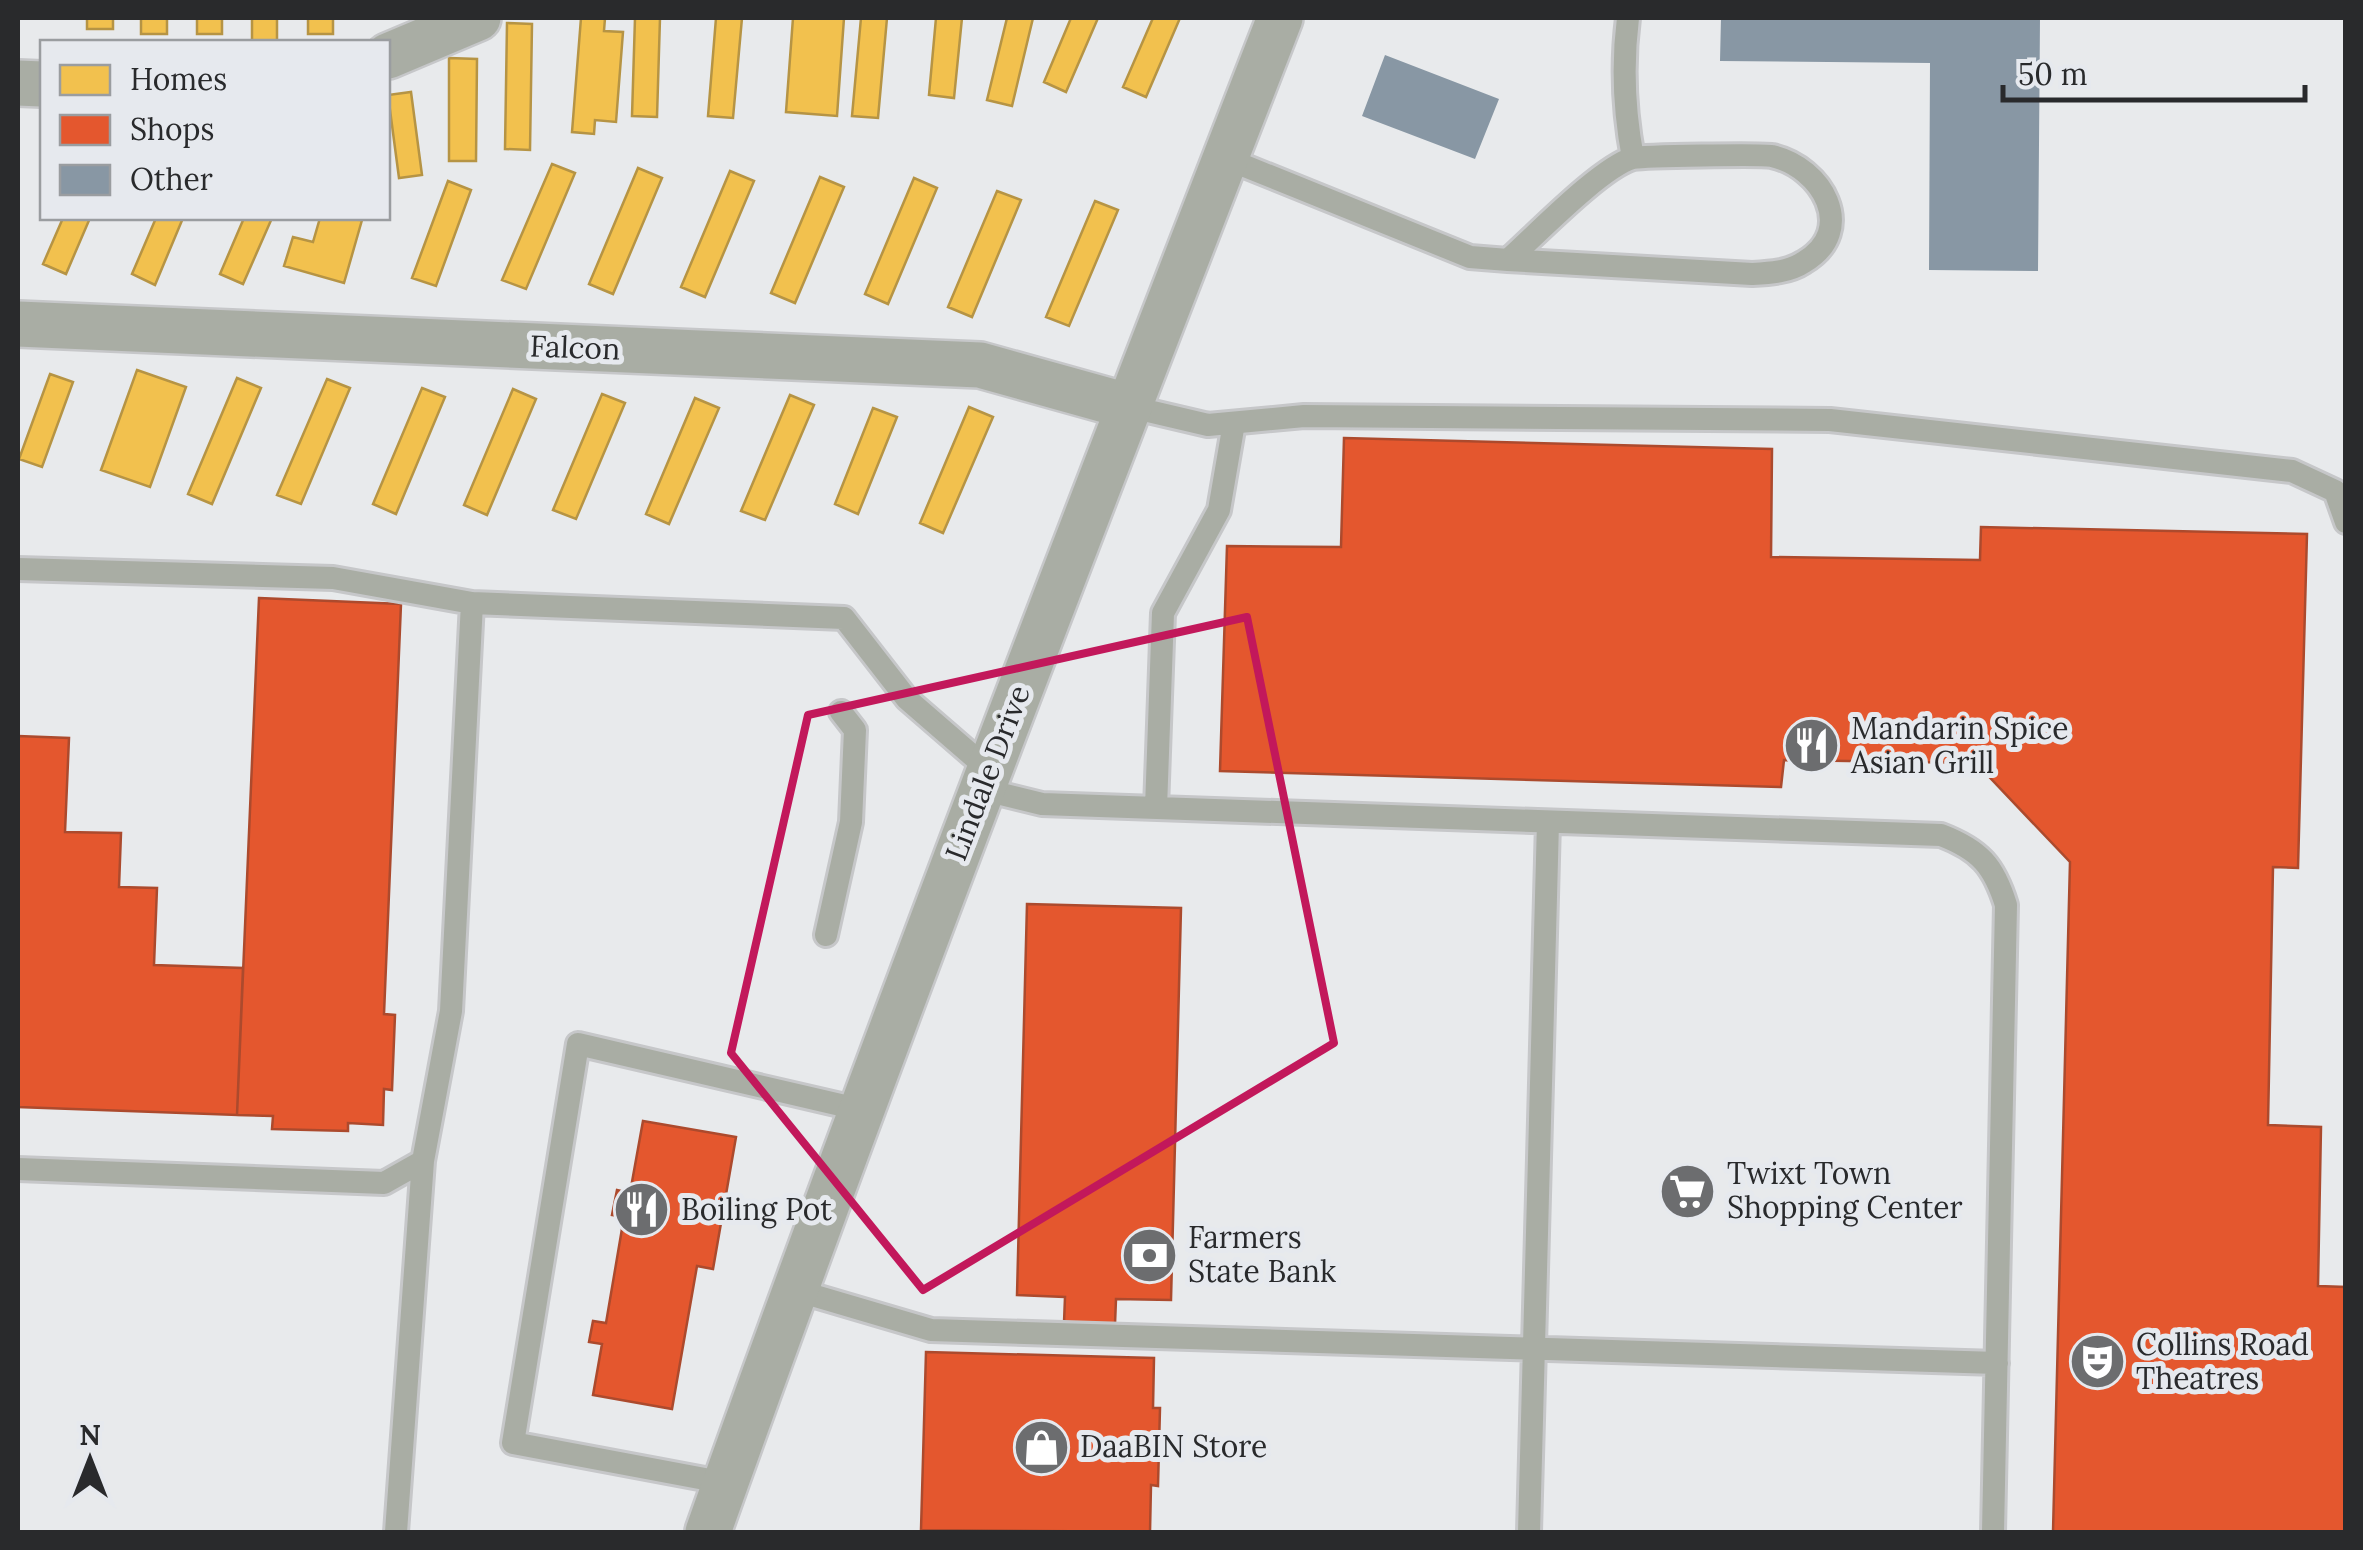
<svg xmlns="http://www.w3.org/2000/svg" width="2363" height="1550" viewBox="0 0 2363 1550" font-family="Lora,serif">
	<rect width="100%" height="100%" fill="#e8eaec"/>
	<path fill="#f2c14e" stroke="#b69444" stroke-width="2.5" d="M87 18H113V29H87Z
		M141 18H167V34H141Z
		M197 18H222V34H197Z
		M252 18H277V42H252Z
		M308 18H333V34H308Z
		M581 18H605L604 31 623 32 616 122 595 120 594 134 572 132Z
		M635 18H660L657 117 632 116Z
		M716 18H742L733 118 708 116Z
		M793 18H844L837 116 786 112Z
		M861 18H887L878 118 852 116Z
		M936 18H962L954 98 929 95Z
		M1007 18H1033L1012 106 987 100Z
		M1071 18H1098L1066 92 1044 82Z
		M1153 18H1180L1146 97 1123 87Z
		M507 23 532 24 530 150 505 149Z
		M449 58 477 59 476 161H449Z
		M411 92 422 175 399 178 388 95Z
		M552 164 575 173 526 289 502 280Z
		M638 168 662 178 613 294 589 284Z
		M730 171 754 181 705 297 681 287Z
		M820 177 844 187 795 303 771 293Z
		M914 178 937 188 888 304 865 294Z
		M448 181 471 190 436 286 412 278Z
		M997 191 1021 200 972 317 948 307Z
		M1095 201 1118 210 1069 326 1046 317Z
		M63 218H90L66 274 43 264Z
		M156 218H183L155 285 132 274Z
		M244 218H272L243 284 220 274Z
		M320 218 362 220 344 283 284 266 293 237 313 242Z
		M137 370 186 387 150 487 101 470Z
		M50 374 73 382 42 467 19 459Z
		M237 378 261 388 212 504 188 494Z
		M327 379 350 388 301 504 277 495Z
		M422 388 445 397 396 514 373 504Z
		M513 389 536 399 487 515 464 505Z
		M602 394 625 403 576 519 553 510Z
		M790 395 814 405 765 520 741 511Z
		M695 398 719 408 669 524 646 514Z
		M969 407 993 417 943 533 920 523Z
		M873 408 897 417 858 514 835 504Z"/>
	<path fill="#e4572e" stroke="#ac4a2d" stroke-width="2.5" d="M1344 438 1772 449 1771 557 1980 560 1981 527 2307 534 2298 868 2273 867 2268 1125 2321 1127 2318 1286 2346 1287V1532H2053L2070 862 1976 763 1784 760 1781 787 1220 771 1227 546 1341 547Z
		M259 598 401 604 384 1014 395 1015 392 1090 384 1089 383 1125 348 1123V1131L272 1129 273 1116 237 1115Z
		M18 736 69 738 65 832 121 833 119 887 157 888 154 965 243 968 237 1115 18 1107Z
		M1027 904 1181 908 1171 1300 1116 1299 1115 1324 1064 1323 1065 1297 1017 1295Z
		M643 1121 736 1137 713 1269 697 1266 672 1409 593 1395 602 1344 589 1342 593 1321 606 1323 624 1217 612 1215 617 1190 630 1193Z
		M926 1352 1154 1358 1153 1408H1160L1158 1486 1151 1485 1150 1532 921 1530Z"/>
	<path fill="#8897a4" d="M1721 18H2040L2038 271 1929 270 1930 63 1720 61Z
		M1385 55 1499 99 1475 159 1362 116Z"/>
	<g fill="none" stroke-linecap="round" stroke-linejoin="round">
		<defs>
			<path id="lane" d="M1628 18C1622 65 1624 111 1633 158
				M1225 158 1470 257 1508 260 1752 274C1770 273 1789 272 1804 262 1858 230 1822 167 1772 156 1760 154 1644 156 1633 158 1601 167 1536 235 1508 260
				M1127 406 1208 425 1304 416 1830 420 2292 471 2335 491 2346 522
				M18 569 333 578 472 603 844 618 907 699 989 770
				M981 789 1042 804 1941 835C1980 850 1994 866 2006 905L1993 1532
				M1156 808 1163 613 1219 510 1234 423
				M826 935 851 822 855 730 841 712
				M18 1169 384 1183 423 1161 451 1011 472 603
				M795 1290 931 1330 1997 1363
				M726 1483 513 1443 578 1044 862 1110
				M396 1532 423 1161
				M1529 1532 1548 822"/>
			<path id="street" d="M388 56 478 18
				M18 83 42 84
				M18 324 980 365 1127 406
				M708 1532C889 1024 1084 521 1280 18"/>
		</defs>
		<use href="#lane" stroke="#c6c7c9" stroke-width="28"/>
		<use href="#street" stroke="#c6c7c9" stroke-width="50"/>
		<use href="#lane" stroke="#a9ada4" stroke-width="22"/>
		<use href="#street" stroke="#a9ada4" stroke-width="45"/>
	</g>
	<path fill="none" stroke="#c2185b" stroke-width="8" stroke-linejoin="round" d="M1247 617 1334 1043 923 1290 731 1053 808 715Z"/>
	<defs>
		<symbol id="restaurant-disc" viewBox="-11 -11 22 22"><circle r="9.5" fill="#6c6d6f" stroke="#e6e9ee"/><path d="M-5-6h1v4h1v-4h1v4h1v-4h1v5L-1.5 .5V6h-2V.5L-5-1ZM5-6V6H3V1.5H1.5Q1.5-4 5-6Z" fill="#fff"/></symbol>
		<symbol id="supermarket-disc" viewBox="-11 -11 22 22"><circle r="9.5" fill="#6c6d6f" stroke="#e6e9ee"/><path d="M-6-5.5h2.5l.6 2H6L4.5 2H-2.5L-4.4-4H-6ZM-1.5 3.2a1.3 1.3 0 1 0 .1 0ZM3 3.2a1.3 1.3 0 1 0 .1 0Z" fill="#fff"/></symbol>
		<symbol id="bank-disc" viewBox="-11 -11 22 22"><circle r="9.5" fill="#6c6d6f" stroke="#e6e9ee"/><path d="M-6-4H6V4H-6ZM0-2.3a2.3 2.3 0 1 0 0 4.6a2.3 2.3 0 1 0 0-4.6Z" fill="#fff"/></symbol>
		<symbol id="theatre-disc" viewBox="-11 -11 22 22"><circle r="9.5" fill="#6c6d6f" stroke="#e6e9ee"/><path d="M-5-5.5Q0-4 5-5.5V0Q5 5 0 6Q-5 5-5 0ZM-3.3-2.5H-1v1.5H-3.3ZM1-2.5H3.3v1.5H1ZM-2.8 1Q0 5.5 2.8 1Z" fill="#fff"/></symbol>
		<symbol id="shop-disc" viewBox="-11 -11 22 22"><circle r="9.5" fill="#6c6d6f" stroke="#e6e9ee"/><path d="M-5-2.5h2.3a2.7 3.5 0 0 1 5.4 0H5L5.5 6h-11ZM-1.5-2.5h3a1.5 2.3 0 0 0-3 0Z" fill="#fff"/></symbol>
	</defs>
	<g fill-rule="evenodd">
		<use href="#restaurant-disc" x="1780" y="714" width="63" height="63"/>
		<use href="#supermarket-disc" x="1656" y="1160" width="63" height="63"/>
		<use href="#restaurant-disc" x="610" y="1178" width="63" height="63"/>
		<use href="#bank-disc" x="1118" y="1224" width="63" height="63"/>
		<use href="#theatre-disc" x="2066" y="1330" width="63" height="63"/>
		<use href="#shop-disc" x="1010" y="1416" width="63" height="63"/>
	</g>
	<g text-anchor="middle" stroke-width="10" stroke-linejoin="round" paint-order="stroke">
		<g font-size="30" fill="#292a2c" stroke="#e6e9ee">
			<text transform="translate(575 348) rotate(2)" y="10">Falcon</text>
			<text transform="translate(988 773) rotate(-69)" y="10">Lindale Drive</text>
		</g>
		<g font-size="30" fill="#292a2c" stroke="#e6e9ee" text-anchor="start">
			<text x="1851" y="739">Mandarin Spice<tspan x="1851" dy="34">Asian Grill</tspan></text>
			<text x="1727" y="1184">Twixt Town<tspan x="1727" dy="34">Shopping Center</tspan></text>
			<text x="681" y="1220">Boiling Pot</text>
			<text x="1188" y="1248">Farmers<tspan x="1188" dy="34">State Bank</tspan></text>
			<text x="2136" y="1355">Collins Road<tspan x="2136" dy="34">Theatres</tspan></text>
			<text x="1080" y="1457">DaaBIN Store</text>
		</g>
	</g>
	<rect width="2363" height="1550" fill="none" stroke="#292a2c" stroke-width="40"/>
	<rect x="40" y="40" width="350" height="180" fill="#e6e9ee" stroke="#9a9da0" stroke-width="2.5"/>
	<rect x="60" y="65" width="50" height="30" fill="#f2c14e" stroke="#9a9da0" stroke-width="2.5"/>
	<text x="130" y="90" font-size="30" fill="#292a2c">Homes</text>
	<rect x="60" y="115" width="50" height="30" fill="#e4572e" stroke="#9a9da0" stroke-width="2.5"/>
	<text x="130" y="140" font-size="30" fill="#292a2c">Shops</text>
	<rect x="60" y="165" width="50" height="30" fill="#8897a4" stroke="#9a9da0" stroke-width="2.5"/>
	<text x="130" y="190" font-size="30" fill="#292a2c">Other</text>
	<g transform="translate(90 1460)" stroke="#e6e9ee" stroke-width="8" paint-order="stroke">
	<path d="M0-8L18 38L0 25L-18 38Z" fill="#292a2c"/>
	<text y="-15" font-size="28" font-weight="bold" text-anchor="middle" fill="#292a2c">N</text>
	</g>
	<path d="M2003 85v15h302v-15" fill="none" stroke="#292a2c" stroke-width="5"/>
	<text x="2018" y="85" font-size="30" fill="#292a2c" stroke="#e6e9ee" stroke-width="8" paint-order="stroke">50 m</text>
</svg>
